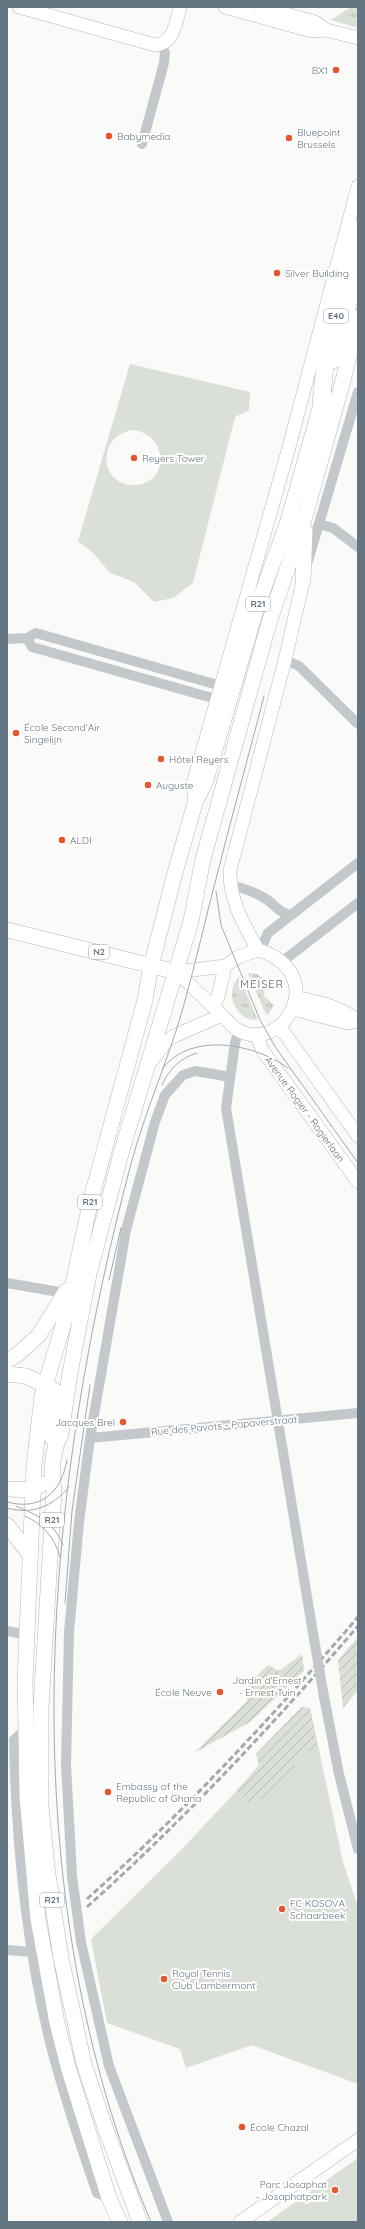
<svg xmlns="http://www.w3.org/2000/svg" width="365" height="2229" viewBox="0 0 365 2229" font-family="Quicksand,sans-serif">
	<defs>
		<pattern id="grass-tufts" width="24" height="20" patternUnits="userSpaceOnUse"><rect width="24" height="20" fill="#dadfd7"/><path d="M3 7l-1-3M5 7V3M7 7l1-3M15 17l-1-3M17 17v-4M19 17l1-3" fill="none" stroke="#b4b9b4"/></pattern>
		<pattern id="garden-furrows" width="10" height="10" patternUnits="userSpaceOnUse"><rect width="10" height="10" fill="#dadfd7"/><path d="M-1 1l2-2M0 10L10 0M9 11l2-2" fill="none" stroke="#b4b9b4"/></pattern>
	</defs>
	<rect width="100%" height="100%" fill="#fafaf8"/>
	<path fill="url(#grass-tufts)" d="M351 7H358V28L331 20Z
		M248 973 257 974 265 980 264 996 274 1005 268 1015 266 1014Z
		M239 977 258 1020C235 1022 224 991 239 977Z"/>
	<path fill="#dadfd7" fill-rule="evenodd" d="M130 364 250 392 249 410 235 417 193 583 173 598 154 602 134 582 110 573 94 554 78 541ZM134 430C171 436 168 486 133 485 98 484 97 434 134 430Z
		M302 1707 310 1708 343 1862 358 1907V2084L252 2045 186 2068 180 2049 107 2023 91 1939 182 1849 257 1769 259 1762 256 1754Z
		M358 2158V2222H267Z"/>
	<path fill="url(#garden-furrows)" d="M358 1637V1690L343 1708 338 1660Z
		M302 1654 304 1671 250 1722 194 1753 247 1701 248 1684 268 1665 279 1671Z
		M302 1707 310 1708 317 1747 298 1758 294 1766 296 1772 271 1797 248 1802 236 1791 259 1765 256 1754Z"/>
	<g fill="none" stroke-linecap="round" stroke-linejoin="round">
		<defs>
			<path id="secondary" d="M19 7 155 45C174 44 176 22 180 7
				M225 7 311 31 326 30
				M261 7 315 22 326 30 358 38
				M195 803 193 784 289 447 358 186
				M258 950C244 925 229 900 230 870L285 660 303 581
				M258 950C332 972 283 1058 236 1029L177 972 225 966 238 957Z
				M296 998C317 1001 341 1007 358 1021
				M213 1006 218 997 225 966
				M293 1009 347 1023 358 1021
				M279 1026 358 1136
				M256 1034 263 1051 358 1182
				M149 1064 166 1042 174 1036 222 1015
				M240 2222 358 2140"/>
			<path id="primary" d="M333 361 358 271
				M303 581 305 530
				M7 930 177 972
				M7 1361 18 1354 39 1335 66 1291
				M7 1374 26 1376 54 1390 50 1433 52 1438
				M7 1489 33 1490 42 1484
				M7 1525 31 1556
				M120 2222 109 2198 69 2070 57 2023 38 1919 27 1796 26 1729 25 1681 34 1466 42 1396 67 1312 91 1199 145 1000 151 966 175 873 195 803 206 780 256 610 288 521 324 394
				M140 2222 105 2127 84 2064 61 1958 47 1868 41 1806V1707L54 1491C51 1471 51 1452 61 1434L70 1373 89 1274 122 1150 191 921 203 859 269 623 306 513 344 377 358 317"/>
			<path id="highway" d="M351 349 358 333
				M321 405 326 356 358 229"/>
		</defs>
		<use href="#secondary" stroke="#b3babf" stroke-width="14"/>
		<use href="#primary" stroke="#b5babe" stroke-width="16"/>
		<use href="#highway" stroke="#b4b9bd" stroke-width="18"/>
		<path stroke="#c3c8cc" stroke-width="10" d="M142 144 164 63 165 53 162 44
			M319 524 333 528 358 547
			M308 561 358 392
			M27 638 32 647 216 699
			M7 639 27 638 36 633 221 686
			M285 660 299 666 358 724
			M231 885C243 888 255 892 266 899 277 906 275 910 289 915
			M260 951 268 933 358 863
			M283 961 358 903
			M239 1030 235 1043 226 1108 314 1639
			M7 1283 65 1293
			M90 1438 358 1413
			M7 1631 28 1635
			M324 1697 339 1774 358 1849
			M26 1729 14 1740C16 1842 26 1946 51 2046 64 2096 80 2144 97 2193L109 2198
			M7 1950 33 1952
			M168 2222 109 2066 81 1942 72 1876 66 1764 69 1632 79 1522 90 1438 126 1230 155 1122 165 1095 183 1075 196 1071 230 1077"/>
		<use href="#secondary" stroke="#fff" stroke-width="13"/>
		<use href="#primary" stroke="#fff" stroke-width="15"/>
		<use href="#highway" stroke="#fff" stroke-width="17"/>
		<path stroke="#a2aab0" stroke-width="1" d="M216 891 221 925 260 1020 276 1048 358 1163
			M163 1068C192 1031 255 1044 288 1068
			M162 1085C169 1069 180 1058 197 1053
			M109 1280 121 1228
			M7 1502C41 1511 61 1493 67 1460
			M16 1506C37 1515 54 1522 63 1545
			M7 1508C32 1515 52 1507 69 1487
			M25 1516C43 1524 55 1538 60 1557
			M65 1603 72 1511 90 1385
			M151 2222C10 1890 40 1506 131 1164 145 1111 168 1061 183 1008 196 962 206 916 218 871 233 812 249 754 264 696"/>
		<path stroke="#a2aab0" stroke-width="3" stroke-dasharray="6 3" stroke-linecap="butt" d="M87 1899C184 1812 273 1716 358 1617
			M87 1907C184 1820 273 1725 358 1626"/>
		<path stroke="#c3c8cc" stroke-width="10" d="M314 1639 324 1697"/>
	</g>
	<g fill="#e4572e" stroke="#fff" stroke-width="1.5">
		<circle cx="336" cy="70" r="4"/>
		<circle cx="109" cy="136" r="4"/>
		<circle cx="289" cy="138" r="4"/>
		<circle cx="277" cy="273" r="4"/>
		<circle cx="134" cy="458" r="4"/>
		<circle cx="16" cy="733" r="4"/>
		<circle cx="161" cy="759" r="4"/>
		<circle cx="148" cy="785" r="4"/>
		<circle cx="62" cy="840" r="4"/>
		<circle cx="123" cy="1422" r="4"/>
		<circle cx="220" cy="1692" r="4"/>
		<circle cx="108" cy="1792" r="4"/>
		<circle cx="282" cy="1909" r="4"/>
		<circle cx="164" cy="1979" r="4"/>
		<circle cx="242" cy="2127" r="4"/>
		<circle cx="335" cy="2190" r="4"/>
	</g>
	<g text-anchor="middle" stroke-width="4" stroke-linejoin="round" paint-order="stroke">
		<g fill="#fff" stroke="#939fa8" stroke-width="1">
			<rect x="324" y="309" width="24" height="14" rx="3"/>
			<rect x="246" y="597" width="24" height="14" rx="3"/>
			<rect x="89" y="945" width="20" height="14" rx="3"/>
			<rect x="78" y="1195" width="24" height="14" rx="3"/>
			<rect x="40" y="1513" width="24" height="14" rx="3"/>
			<rect x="40" y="1893" width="24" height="14" rx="3"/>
		</g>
		<g font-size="9" font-weight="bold" fill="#657683">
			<text x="336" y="319">E40</text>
			<text x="258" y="607">R21</text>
			<text x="99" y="955">N2</text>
			<text x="90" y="1205">R21</text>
			<text x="52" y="1523">R21</text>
			<text x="52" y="1903">R21</text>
		</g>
		<g font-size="10" fill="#657683" stroke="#fff" text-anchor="start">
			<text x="328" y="74" text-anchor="end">BX1</text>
			<text x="297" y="136">Bluepoint<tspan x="297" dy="12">Brussels</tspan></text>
			<text x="117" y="140">Babymedia</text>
			<text x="285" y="277">Silver Building</text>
			<text x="142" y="462">Reyers Tower</text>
			<text x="24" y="731">École Second'Air<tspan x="24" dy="12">Singelijn</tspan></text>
			<text x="169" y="763">Hôtel Reyers</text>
			<text x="156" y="789">Auguste</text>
			<text x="70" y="844">ALDI</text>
			<text x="115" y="1426" text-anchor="end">Jacques Brel</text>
			<text x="212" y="1696" text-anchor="end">École Neuve</text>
			<text x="116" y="1790">Embassy of the<tspan x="116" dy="12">Republic of Ghana</tspan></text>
			<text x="290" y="1907">FC KOSOVA<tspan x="290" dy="12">Schaarbeek</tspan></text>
			<text x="172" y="1977">Royal Tennis<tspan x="172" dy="12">Club Lambermont</tspan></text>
			<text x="250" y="2131">École Chazal</text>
			<text x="327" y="2188" text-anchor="end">Parc Josaphat<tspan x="327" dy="12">- Josaphatpark</tspan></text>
		</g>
		<g font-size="10" fill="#657683" stroke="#fff">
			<text transform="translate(305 1109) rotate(54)" y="4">Avenue Rogier - Rogierlaan</text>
			<text transform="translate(224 1425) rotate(-5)" y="4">Rue des Pavots - Papaverstraat</text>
		</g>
		<g font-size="10" fill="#687a64" stroke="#fff">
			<text x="267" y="1684">Jardin d'Ernest<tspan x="267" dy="12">- Ernest Tuin</tspan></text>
		</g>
		<g font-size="11" letter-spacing="1" fill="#57646e" stroke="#fff">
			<text x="262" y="988">MEISER</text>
		</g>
	</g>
	<rect width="365" height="2229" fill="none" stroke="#657683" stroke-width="16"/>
</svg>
